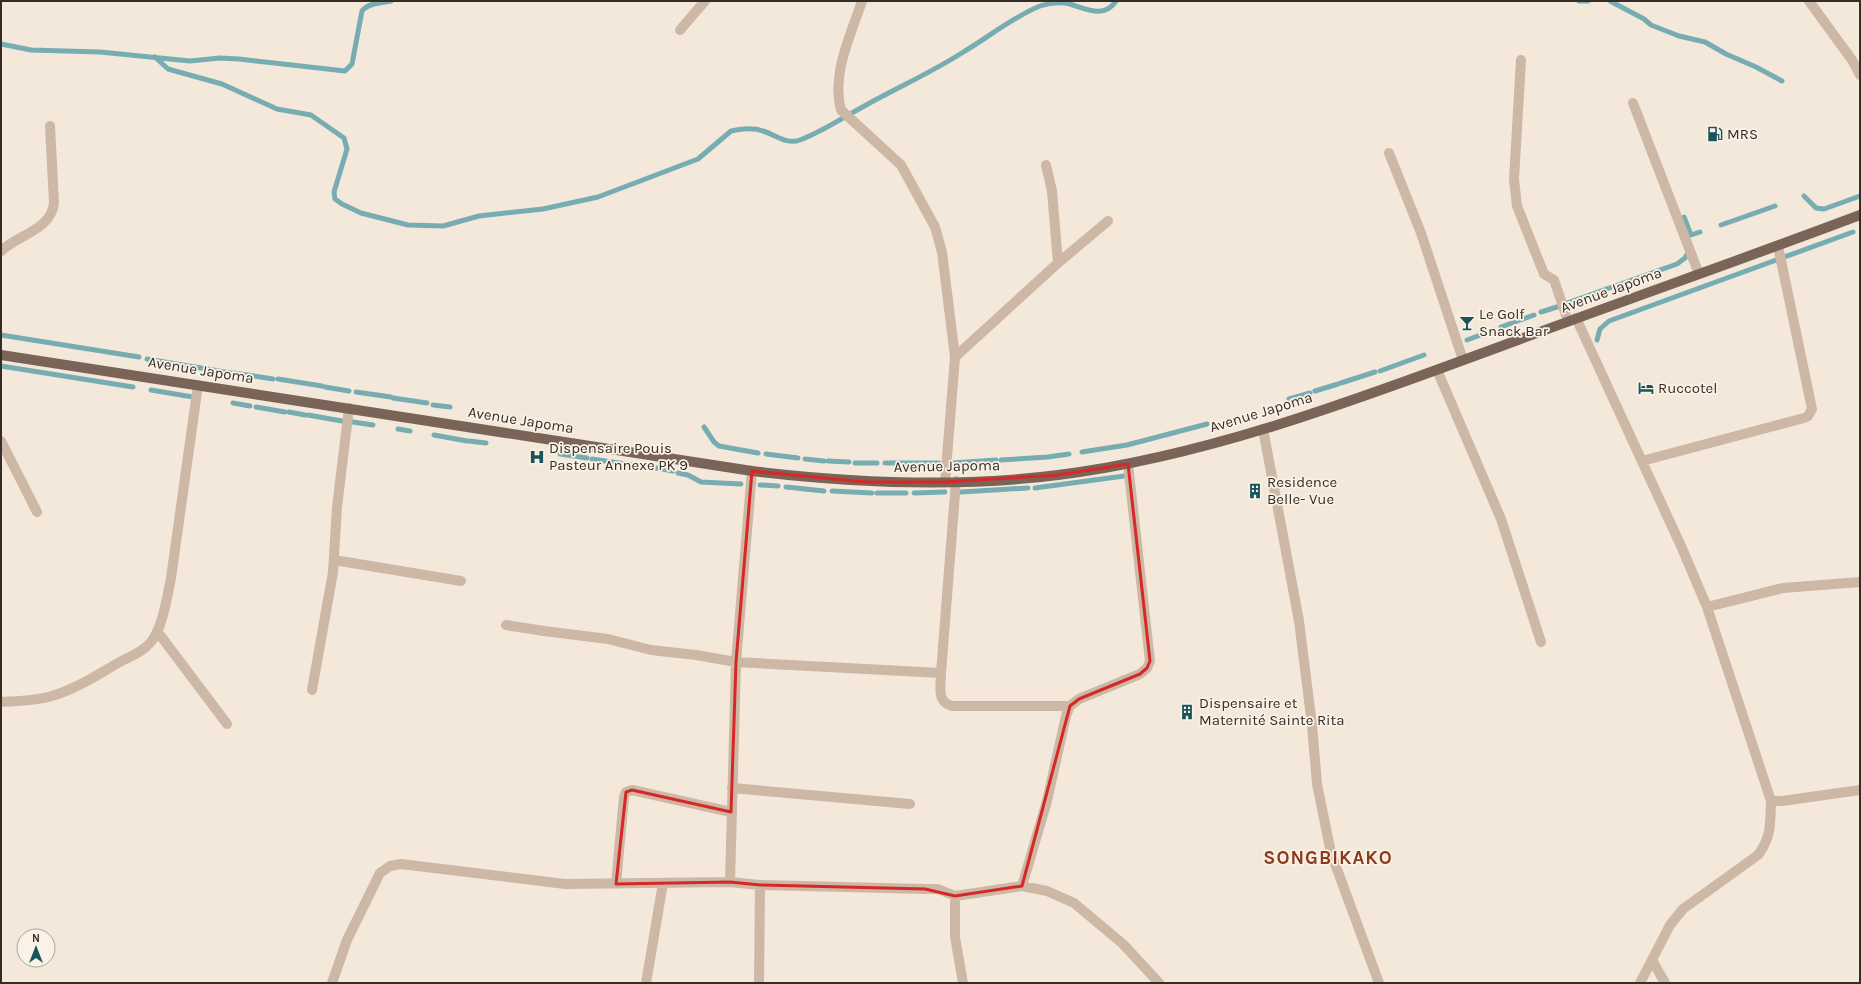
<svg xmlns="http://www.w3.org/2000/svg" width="1861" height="984" viewBox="0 0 1861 984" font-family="Karla,sans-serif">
	<rect width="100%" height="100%" fill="#f3e8da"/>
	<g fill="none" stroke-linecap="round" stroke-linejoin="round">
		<path stroke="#77adb2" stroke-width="5" d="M1579 1H1588
			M1610 1 1644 19 1651 25 1679 36 1705 42 1726 54 1756 67 1782 81
			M1 44 31 50 100 52 190 61 220 58 239 59 345 71 352 64 362 11C368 3 382 3 391 1
			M155 57 168 69 222 84 277 109 311 115 344 138 347 149 334 192 335 199 342 204 361 213 408 225 443 226 479 216 543 209 598 197 698 159 731 131C740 129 753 127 763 131 776 135 786 145 800 140 821 132 839 120 859 109 894 89 931 73 965 51 990 36 1013 17 1040 6 1049 3 1061 2 1070 4 1086 9 1104 19 1116 1
			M1804 196 1816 208 1824 209 1860 196
			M1684 217 1691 235 1700 232
			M1721 225 1775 206
			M1567 303 1677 264 1685 258 1689 251
			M1541 312 1560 306
			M1501 327 1534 315
			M1 335 139 357
			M1467 340 1494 330
			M1597 340 1600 329 1609 321 1853 232
			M147 359 231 373
			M1 366 133 387
			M1380 371 1424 355
			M234 373 273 379
			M278 379 322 386
			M1341 383 1375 372
			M325 387 349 391
			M151 390 193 397
			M1315 391 1338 384
			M356 392 391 397
			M393 398 427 403
			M1289 399 1310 393
			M233 403 250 406
			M433 405 450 407
			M256 407 285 412
			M289 412 305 415
			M308 415 342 421
			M353 422 373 425
			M704 427 714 442 719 446 758 453
			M398 429 410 431
			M434 435 467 441
			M469 441 486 443
			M1082 452 1127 445 1207 424
			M560 454 587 458
			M766 454 798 458
			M592 459 639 466
			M805 459 824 461
			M1001 460 1048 457 1069 454
			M828 461 849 462
			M855 463H877
			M885 463H939
			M952 463 996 460
			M645 466 673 471
			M678 473 688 475 701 482 741 484
			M760 485 778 486
			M786 487 824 491
			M1035 488 1124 476
			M832 491 872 493
			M961 492 1028 488
			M877 493H906
			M914 493 945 492"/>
		<path stroke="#ccb8a5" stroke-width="10" d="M862 1C851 35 831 74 841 110L901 165 935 227 942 252 955 357 945 482
			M1809 1 1852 60 1860 75
			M680 30 705 1
			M1521 60 1514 179 1517 206 1544 274 1554 280 1568 321
			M1633 103 1699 274
			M1389 153 1421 233 1463 360
			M1046 165 1052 191 1058 263
			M1 251C19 234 51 230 54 203L50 126
			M1576 318 1681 546 1707 607 1771 801C1770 823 1772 836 1758 855L1683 909 1670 925 1640 983
			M955 357 1058 263 1108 221
			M1437 370 1501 519 1541 642
			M1263 429 1299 621 1312 725 1317 784 1331 853 1379 983
			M1 441 37 512
			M1642 461 1804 418 1808 416 1812 409 1778 246
			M956 481 941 673C941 687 936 701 952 706H1070
			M334 560 461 581
			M1707 607 1783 588 1860 582
			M506 625 544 631 608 639 651 650 696 655 736 662 941 673
			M157 631 227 724
			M312 690 333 572 337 507 349 408
			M1 702C18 701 36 701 52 696 76 689 97 675 118 663 129 657 143 652 151 642 163 627 167 597 171 578L198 385
			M732 788 910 804
			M1771 801H1782L1860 790
			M730 882 736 662 752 471
			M616 884 624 797 626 792 632 790 731 812
			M1022 886 1047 801 1066 716 1070 706 1079 699 1140 674 1147 668 1150 661 1128 464
			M955 896V937L963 983
			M1652 960 1665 983
			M332 983 347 940 380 873 390 866 401 864 565 884 730 882 760 885 925 889H938L955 896 1022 886 1047 891 1074 903 1123 944 1159 983
			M646 983 663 883
			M759 983 760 885"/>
		<path stroke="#7a6457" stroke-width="10" d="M1 355 752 471C853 483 956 488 1058 475 1213 456 1371 394 1518 340 1631 298 1746 258 1860 215"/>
	</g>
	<path fill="none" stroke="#d62828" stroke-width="3" stroke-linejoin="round" d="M1128 464 1150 661 1147 668 1140 674 1079 699 1070 706 1022 886 955 896 925 889 760 885 730 882 616 884 626 792 632 790 731 812 736 662 752 471 865 482H945L1058 475Z"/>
	<defs>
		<symbol id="fuel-bare" viewBox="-9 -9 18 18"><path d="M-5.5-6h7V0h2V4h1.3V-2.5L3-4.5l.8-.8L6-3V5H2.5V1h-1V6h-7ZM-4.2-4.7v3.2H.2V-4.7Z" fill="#1a545b" stroke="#faf2e6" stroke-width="2.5" paint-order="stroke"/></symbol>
		<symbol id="bar-bare" viewBox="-9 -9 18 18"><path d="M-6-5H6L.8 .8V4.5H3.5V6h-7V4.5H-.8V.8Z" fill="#1a545b" stroke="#faf2e6" stroke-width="2.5" paint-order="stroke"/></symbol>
		<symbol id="hotel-bare" viewBox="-9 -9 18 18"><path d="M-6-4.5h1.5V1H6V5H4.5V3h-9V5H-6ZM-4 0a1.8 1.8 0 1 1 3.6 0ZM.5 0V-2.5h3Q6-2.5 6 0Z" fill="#1a545b" stroke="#faf2e6" stroke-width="2.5" paint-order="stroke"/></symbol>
		<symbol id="hospital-bare" viewBox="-9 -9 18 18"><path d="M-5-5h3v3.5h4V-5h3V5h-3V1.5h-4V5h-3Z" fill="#1a545b" stroke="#faf2e6" stroke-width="2.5" paint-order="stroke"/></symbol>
		<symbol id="building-bare" viewBox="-9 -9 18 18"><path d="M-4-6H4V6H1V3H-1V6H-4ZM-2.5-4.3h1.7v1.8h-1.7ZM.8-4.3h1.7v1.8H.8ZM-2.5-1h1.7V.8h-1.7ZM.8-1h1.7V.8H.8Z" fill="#1a545b" stroke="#faf2e6" stroke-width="2.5" paint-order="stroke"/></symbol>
	</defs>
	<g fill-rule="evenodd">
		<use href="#fuel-bare" x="1704" y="123" width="22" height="22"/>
		<use href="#bar-bare" x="1456" y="312" width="22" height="22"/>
		<use href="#hotel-bare" x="1635" y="377" width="22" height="22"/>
		<use href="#hospital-bare" x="526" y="446" width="22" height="22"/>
		<use href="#building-bare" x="1244" y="480" width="22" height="22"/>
		<use href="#building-bare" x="1176" y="701" width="22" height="22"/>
	</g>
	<g text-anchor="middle" stroke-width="3.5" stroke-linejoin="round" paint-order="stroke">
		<g font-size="15" fill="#372d27" stroke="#faf2e6" text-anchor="start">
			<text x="1727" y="139">MRS</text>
			<text x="1479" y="319">Le Golf<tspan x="1479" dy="17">Snack Bar</tspan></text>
			<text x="1658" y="393">Ruccotel</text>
			<text x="549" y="453">Dispensaire Pouis<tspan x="549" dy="17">Pasteur Annexe PK 9</tspan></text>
			<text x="1267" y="487">Residence<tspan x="1267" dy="17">Belle- Vue</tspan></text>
			<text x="1199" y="708">Dispensaire et<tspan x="1199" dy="17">Maternité Sainte Rita</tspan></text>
		</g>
		<g font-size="15" fill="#372d27" stroke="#faf2e6">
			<text transform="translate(1611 290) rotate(-20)" y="5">Avenue Japoma</text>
			<text transform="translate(201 370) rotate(9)" y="5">Avenue Japoma</text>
			<text transform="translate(1261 412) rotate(-17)" y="5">Avenue Japoma</text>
			<text transform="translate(521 420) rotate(9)" y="5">Avenue Japoma</text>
			<text transform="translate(947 466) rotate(-1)" y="5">Avenue Japoma</text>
		</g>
		<g font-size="19" font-weight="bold" letter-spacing="1" fill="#8b3a1b" stroke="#faf2e6">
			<text x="1328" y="864">SONGBIKAKO</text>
		</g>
	</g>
	<rect width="1861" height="984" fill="none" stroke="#372d27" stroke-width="4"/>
	<g transform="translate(36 948)"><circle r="19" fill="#faf2e6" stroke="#aca39a"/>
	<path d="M0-3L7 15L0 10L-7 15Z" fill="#1a545b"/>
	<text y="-6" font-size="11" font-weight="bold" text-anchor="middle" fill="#372d27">N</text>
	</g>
</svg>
